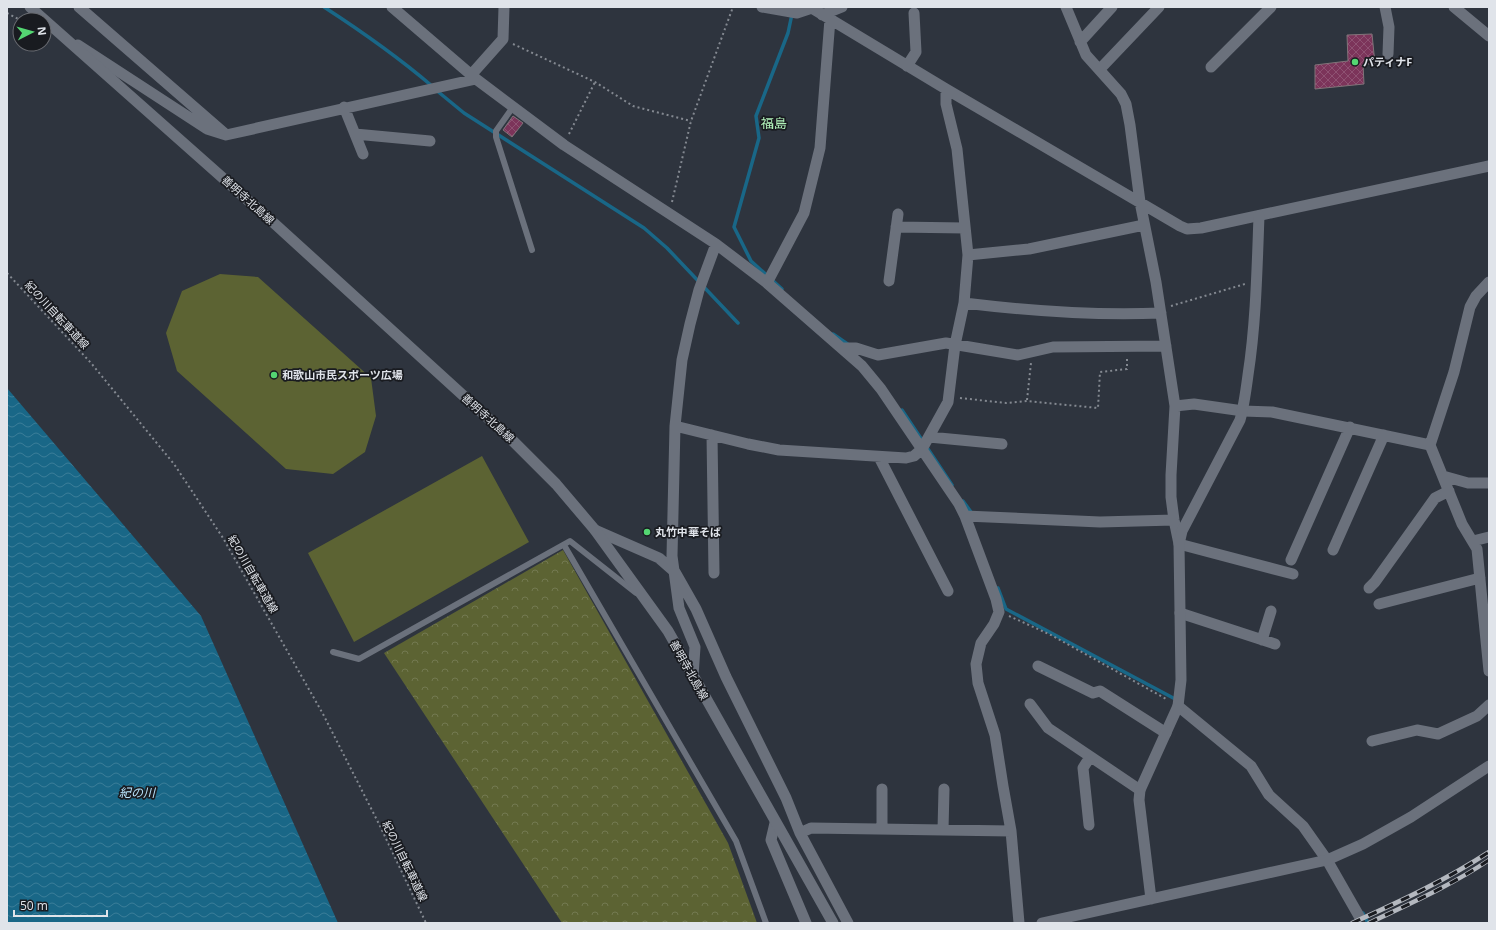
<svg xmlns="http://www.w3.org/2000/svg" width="1496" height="930" viewBox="0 0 1496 930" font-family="'Open Sans','Noto Sans JP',sans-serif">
	<defs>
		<pattern id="park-crowns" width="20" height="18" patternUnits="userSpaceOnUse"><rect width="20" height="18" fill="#5c6333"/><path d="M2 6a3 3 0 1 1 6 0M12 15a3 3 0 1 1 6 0" fill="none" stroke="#737951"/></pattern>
		<pattern id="water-waves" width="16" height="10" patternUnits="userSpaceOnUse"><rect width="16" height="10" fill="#196787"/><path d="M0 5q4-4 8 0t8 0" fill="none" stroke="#3a7d98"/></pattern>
		<pattern id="building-cross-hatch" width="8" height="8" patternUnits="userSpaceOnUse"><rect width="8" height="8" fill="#7c345a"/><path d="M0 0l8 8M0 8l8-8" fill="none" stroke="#8e5172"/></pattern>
	</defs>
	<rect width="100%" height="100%" fill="#2e343e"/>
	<path fill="#5c6333" d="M220 274 258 277 371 378 376 416 365 452 333 474 286 469 177 371 166 333 182 291Z
		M482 456 529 542 354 642 308 553Z"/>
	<path fill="url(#park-crowns)" d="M563 550 728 843 757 923H562L384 653Z"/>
	<path fill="url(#water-waves)" d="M7 388 201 616 338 923H7Z"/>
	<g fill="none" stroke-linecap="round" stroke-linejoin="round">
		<path stroke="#196787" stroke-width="3.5" d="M324 7C361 31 398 57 432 86
			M436 90 464 113 644 228 667 248 738 323
			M782 289 751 261 734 227 759 138 756 116 788 33 792 14
			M833 334 849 345
			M902 410 952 485
			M963 501 971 512
			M998 588 1006 609 1177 700
			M1363 913 1368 923"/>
	</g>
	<path fill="url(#building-cross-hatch)" stroke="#817379" d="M1372 34 1375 64H1363L1364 84 1315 89V65L1348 61 1347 35Z
		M513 116 523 123 512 137 503 130Z"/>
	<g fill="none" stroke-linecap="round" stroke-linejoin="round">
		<path stroke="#848991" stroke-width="2" stroke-dasharray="2 3" stroke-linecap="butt" d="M7 13 20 20
			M513 44 595 82 633 106 691 121
			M569 134 595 82
			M672 202 691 121 733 7
			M7 273 91 363 174 464 223 538 323 714 380 826 426 923
			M1171 306 1245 284
			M960 398 1006 403 1027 401 1098 408 1100 372 1127 369V357
			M1027 400 1031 363
			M1009 616 1051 635 1168 700"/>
		<path stroke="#6b717c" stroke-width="6" d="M513 107 496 131V137L532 250
			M564 545 736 841 766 923
			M333 652 359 659 570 541 636 593"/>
		<path stroke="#6b717c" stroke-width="11" d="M79 7 224 133
			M392 7 476 79 564 145 716 244 699 290 690 324 682 360 675 426 672 556 679 608 695 647 693 676
			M762 7 797 13 812 8
			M810 7 946 89 1180 226 1187 229 1201 228 1489 166
			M1066 7 1086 55 1121 94 1126 104 1130 125 1140 202 1156 282 1175 406 1171 475V497L1174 520 1179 544 1293 574
			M1385 7 1389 27 1388 54
			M1454 7 1489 36
			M822 15 842 7
			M1080 42 1112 7
			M78 45 207 129 226 135 476 79
			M907 66 916 52 914 13
			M1211 67 1271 7
			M1100 69 1159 7
			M471 75 503 39 504 7
			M344 107 363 154
			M355 134 430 141
			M896 227 965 228
			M716 244 767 283 862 366 881 389 959 504 965 516 996 599 999 612 994 624 981 643 976 664 978 683 995 735 1003 786 1011 831 1019 923
			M968 255 1029 249 1144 225
			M889 281 898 214
			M1489 282 1476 296 1470 307 1454 372 1430 445 1462 524 1477 549 1489 671
			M767 283 804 213 820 148 830 19
			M964 303C1030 311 1095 316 1161 313
			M842 348H856L878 355 946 343 1018 355 1053 347 1166 346
			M1175 406 1194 404 1243 411 1272 412 1430 445
			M675 426 748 444 779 450 906 458 914 456 922 449 948 402 955 345 964 303 968 255 957 149 946 104V89
			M712 435 714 573
			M929 437 1002 444
			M879 457 948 591
			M1443 476 1468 483H1489
			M965 516 1100 522 1174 520
			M595 530 659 558 675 572 696 609 726 677 786 798 800 833 848 923
			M1473 541 1489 537
			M1333 550 1384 435
			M1291 560 1350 427
			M1369 588 1375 582 1435 498 1449 491
			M1379 604 1480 578
			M1180 613 1275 644
			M1262 640 1271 611
			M1038 666 1093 693 1100 691 1166 733
			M1030 704 1048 728 1140 790
			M1178 706 1251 766 1269 795 1303 826 1327 860 1359 916
			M1372 741 1417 730 1438 734 1477 716 1489 705
			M882 789V829
			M775 823 771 840 806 923
			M1089 825 1083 768 1090 757
			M943 830 944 789
			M800 833 811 828 1011 831"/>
		<path stroke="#6b717c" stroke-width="11" d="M1151 899 1139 800 1140 790 1178 706 1181 680 1179 544 1182 531 1240 420C1244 406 1246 390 1248 375 1256 323 1257 269 1259 216
			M1042 923 1327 860 1363 844 1411 817 1489 766"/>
		<path stroke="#6b717c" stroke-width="11" d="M30 7 276 225 512 440 556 484 595 530 668 631 833 923"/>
		<defs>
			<path id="rail" d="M1352 923C1399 902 1446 880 1489 852
				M1369 923C1409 904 1452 885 1489 860"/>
		</defs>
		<use href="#rail" stroke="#b4b8bf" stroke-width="4.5"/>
		<use href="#rail" stroke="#191b20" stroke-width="3" stroke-dasharray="9" stroke-linecap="butt"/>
	</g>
	<g fill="#54d672" stroke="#191b20" stroke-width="1.5">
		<circle cx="1355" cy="62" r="4"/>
		<circle cx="274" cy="375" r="4"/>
		<circle cx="647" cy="532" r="4"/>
	</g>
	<g text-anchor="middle" stroke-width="3.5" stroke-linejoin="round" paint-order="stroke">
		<g font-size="11" font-weight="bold" fill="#e0e4ea" stroke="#191b20" text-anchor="start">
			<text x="1363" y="66">パティナF</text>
			<text x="282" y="379">和歌山市民スポーツ広場</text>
			<text x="655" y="536">丸竹中華そば</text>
		</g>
		<g font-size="11" fill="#e0e4ea" stroke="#191b20">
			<text transform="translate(248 200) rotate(42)" y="4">善明寺北島線</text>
			<text transform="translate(57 315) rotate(47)" y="4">紀の川自転車道線</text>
			<text transform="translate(488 418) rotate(42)" y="4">善明寺北島線</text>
			<text transform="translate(253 574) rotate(60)" y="4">紀の川自転車道線</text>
			<text transform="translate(689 670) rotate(61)" y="4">善明寺北島線</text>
			<text transform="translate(405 861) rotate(64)" y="4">紀の川自転車道線</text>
		</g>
		<g font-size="12" font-style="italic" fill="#b9e5fd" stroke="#191b20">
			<text x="137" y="797">紀の川</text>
		</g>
		<g font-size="13" fill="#b1f2ba" stroke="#191b20">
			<text x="774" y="128">福島</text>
		</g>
	</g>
	<rect width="1496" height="930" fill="none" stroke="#e0e4ea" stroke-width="16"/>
	<g transform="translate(32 32) rotate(84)"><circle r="19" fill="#191b20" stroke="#696b71"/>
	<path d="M0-3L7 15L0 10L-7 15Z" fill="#54d672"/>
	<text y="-6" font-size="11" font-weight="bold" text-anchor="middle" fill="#e0e4ea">N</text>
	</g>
	<path d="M14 910v6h93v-6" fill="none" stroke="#e0e4ea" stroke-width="2"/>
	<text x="20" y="910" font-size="12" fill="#e0e4ea" stroke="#191b20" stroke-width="3" paint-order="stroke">50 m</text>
</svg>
